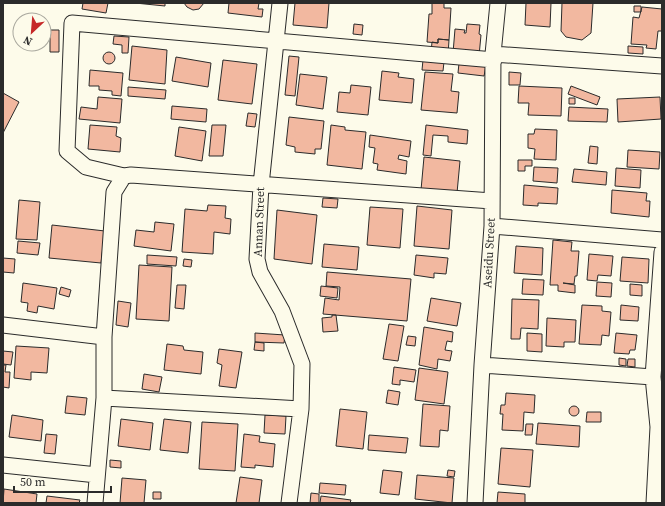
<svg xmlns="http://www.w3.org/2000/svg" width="665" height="506" viewBox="0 0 665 506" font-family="'Source Serif 4',serif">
	<rect width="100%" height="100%" fill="#fdfbea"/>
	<path fill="#f2b8a0" stroke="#2b2b2b" d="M83 3H108L106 13 82 9Z
		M135 3H165V6Z
		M204 3 199 9 193 10 187 7 184 3Z
		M229 3H259L258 9H263L262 17 228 13Z
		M295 3H329L327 28 293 25Z
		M432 3H444V8H451L449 40 438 39V43L427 42 429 14H432Z
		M526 3H551L550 27 525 25Z
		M562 3H593L591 33 582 40 566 37 561 31Z
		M634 6H641V12H634Z
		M642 7 662 9V31H658L656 49 646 48 647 45 631 44 633 17 639 18Z
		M354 24 363 25 362 35 353 34Z
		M467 24 480 25 479 34 481 35 479 56 453 53 455 29 465 30 464 33H466Z
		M50 30H59V52H50Z
		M114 36 129 37 128 53H122V45L113 44Z
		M438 39 449 40 448 55 431 53 432 42 438 43Z
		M132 46 167 50 165 84 129 80Z
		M628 46 643 47V54L628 53Z
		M103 58a6 6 0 1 1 12 0a6 6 0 1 1-12 0Z
		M289 56 299 57 295 96 285 95Z
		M176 57 211 63 208 87 172 81Z
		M223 60 257 64 252 104 218 100Z
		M423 60 444 62 443 71 422 70Z
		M459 63 486 66 484 76 458 73Z
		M90 70 123 73 121 96 112 95V91L99 90V86H89Z
		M382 71 399 73 398 77 414 79 412 103 379 100Z
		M425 72 453 74 451 91 459 92 457 113 421 110Z
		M509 72 521 73 520 85H509Z
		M300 74 327 77 323 109 296 105Z
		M351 85 371 87 368 115 337 112 339 92 350 93Z
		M519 86 562 88 561 116 528 115 529 103H518Z
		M571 86 600 97 597 105 568 94Z
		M128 87 166 90 165 99 128 96Z
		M3 93 19 102 3 133Z
		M98 97 122 99 120 123 79 119 81 107 97 109Z
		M660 97 661 119 618 122 617 99Z
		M569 98H575V104H569Z
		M172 106 207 109 206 122 171 119Z
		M569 107 608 109 607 122 568 121Z
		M248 113 257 114 255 127 246 126Z
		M289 117 324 121 321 149H315V154L295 152V147L286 145Z
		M90 125 117 127 116 136 121 138 120 152 88 149Z
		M212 125H226L223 156H209Z
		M331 125 345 127V130L366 132 362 169 327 165Z
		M426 125 468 130 467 144 448 142V136L433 135 431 156 423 155Z
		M179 127 206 131 202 161 175 156Z
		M535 129 557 130 556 160 534 159 535 149 528 148V134H534Z
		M370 135 411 141 409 157 399 155 398 159 407 161 406 174 377 170 378 164 373 163 375 148 369 147Z
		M590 146 598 147 597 164 588 163Z
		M628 150 660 152 659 169 627 167Z
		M424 157 460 161 457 193 421 190Z
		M518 160H532V166H525V171H518Z
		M534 167 558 168 557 183 533 181Z
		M616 168 641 170 640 188 615 186Z
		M574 169 607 172 606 185 572 182Z
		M524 185 558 188 557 204 538 203V206L523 205Z
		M612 190 647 193 646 201H650L649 217 611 213Z
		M323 198 338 199 337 208 322 207Z
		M19 200 40 202 37 240 16 239Z
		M208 205 226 206 225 218 231 219 230 234 214 232 213 254 182 252 185 209 207 211Z
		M417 206 452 210 449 249 414 246Z
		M370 207 403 209 400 248 367 245Z
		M277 210 317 215 312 264 274 259Z
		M155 222 174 224 171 251 134 246 136 230 154 232Z
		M52 225 105 231 101 263 49 258Z
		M553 240 572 242 571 251H579L577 276H575L574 284 563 283 575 285V293L558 291V285H550Z
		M18 241 40 243 38 255 17 253Z
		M324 244 359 247 357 270 322 267Z
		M516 246 543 248 542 275 514 273Z
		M589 254 613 256 611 276 598 275 597 281 587 280Z
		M147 255 177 257 176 266 147 264Z
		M416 255 448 258 446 274 434 273V278L414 275Z
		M622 257 649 259 648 283 620 281Z
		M3 258 15 259 14 273 3 272Z
		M184 259 192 260 191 267 183 266Z
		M139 265 172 267 169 321 136 319Z
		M327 272 411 279 407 321 323 314 325 298 339 300 340 287 326 286Z
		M523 279 544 280 543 295 522 294Z
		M597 282 612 283 611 297 596 296Z
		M23 283 57 288 54 309 38 306 37 313 27 311 28 303 21 302Z
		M630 284 642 285V296L630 295Z
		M177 285H186L184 309 175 308Z
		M321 286 338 288 337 298 320 296Z
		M61 287 71 290 69 297 59 294Z
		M431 298 461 303 457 326 427 321Z
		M512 299 539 300 538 329 521 328 520 339H511Z
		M118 301 131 303 128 327 116 325Z
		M582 305 602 306V311L611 312 609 336 602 335 601 345 579 344Z
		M621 305 639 307 638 321 620 320Z
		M332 315H336L338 331 323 332 322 318 332 317Z
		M547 318 576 320 575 342H564V347L546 346Z
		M389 324 404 326 398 361 383 359Z
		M424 327 453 332 452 342 447 341 445 350 452 351 450 361 438 359 437 369 419 365Z
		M255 333 285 335 284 343 255 342Z
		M527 333 542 334V352L527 351Z
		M616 333 637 335 635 350H630L629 354 614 353Z
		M408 336 416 337 415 346 406 345Z
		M255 342 264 343V351L254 350Z
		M167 344 183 346 184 350 203 352 201 374 164 370Z
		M16 346 49 348 47 373 31 372V380L14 378Z
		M219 349 242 352 236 388 219 386 222 365 217 363Z
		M3 351 13 352 11 365 3 364Z
		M619 358 626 359V366L619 365Z
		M628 359H635V367L627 366Z
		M3 365H6L5 372H10L9 388 3 387Z
		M394 367 416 370 414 382 400 380V385L392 384Z
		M419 368 448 372 444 404 415 400Z
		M144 374 162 377 159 392 142 389Z
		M388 390 400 392 398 405 386 403Z
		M506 393 535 395 534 413 524 412 523 431 502 430 503 414H500L501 405H505Z
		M67 396 87 398 85 415 65 413Z
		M423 404 450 406 448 431 440 430 439 447 420 446Z
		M569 411a5 5 0 1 1 10 0a5 5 0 1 1-10 0Z
		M340 409 367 412 363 449 336 446Z
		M587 412H601V422H586Z
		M12 415 43 420 41 441 9 437Z
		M265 415 286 416 285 434 264 433Z
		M121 419 153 423 150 450 118 446Z
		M164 419 191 422 188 453 160 450Z
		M202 422 238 424 235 471 199 469Z
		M538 423 580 426 579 447 536 444Z
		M526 424H533L532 435H525Z
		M46 434 57 435 55 454 44 453Z
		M244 434 260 436 259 442 275 444 273 467 255 465V468L241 467Z
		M369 435 408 438 406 453 368 450Z
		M501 448 533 450 530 487 498 484Z
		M110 460 121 461V468L110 467Z
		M383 470 402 472 399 495 380 493Z
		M448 470 455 471 454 477 447 476Z
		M417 475 454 478 452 503 415 499Z
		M240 477 262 480 259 503H236Z
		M122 478 146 480 144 503H120Z
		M320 483 346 485 345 495 319 493Z
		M4 489 37 494 36 503H3Z
		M153 492H161V499H153Z
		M498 492 525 494V503H497Z
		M311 493 319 494V503H310Z
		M47 496 80 500 79 503H46Z
		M321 496 351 500 350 503H320Z"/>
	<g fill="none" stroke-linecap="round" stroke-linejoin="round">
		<defs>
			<path id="minor" d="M280 3 261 185 257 259 260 272 282 311 302 364 301 409 289 503
				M493 54 662 66
				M492 201 131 175 124 176 86 167 67 151 72 23 494 60
				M492 226 662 240
				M3 325 104 337
				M482 365 653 377
				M104 398 301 409
				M3 465 97 475
				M95 503 104 398V337L114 192 124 176
				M475 503 482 365 492 226 493 54 498 3
				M654 503 658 427 653 377 662 252"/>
		</defs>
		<use href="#minor" stroke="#2b2b2b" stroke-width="17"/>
		<use href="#minor" stroke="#fdfbea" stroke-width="15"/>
	</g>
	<g text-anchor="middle" stroke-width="3" stroke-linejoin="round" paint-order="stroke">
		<g font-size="12" fill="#2b2b2b" stroke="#fdfbea">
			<text transform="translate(259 222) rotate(-88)" y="4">Annan Street</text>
			<text transform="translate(489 253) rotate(-87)" y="4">Aseidu Street</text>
		</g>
	</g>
	<rect width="665" height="506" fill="none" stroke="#2b2b2b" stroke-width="8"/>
	<g transform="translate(32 32) rotate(206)"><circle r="19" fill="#fdfbea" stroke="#a9a89e"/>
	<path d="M0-3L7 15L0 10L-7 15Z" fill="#c62828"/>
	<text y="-6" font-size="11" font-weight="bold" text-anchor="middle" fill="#2b2b2b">N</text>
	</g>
	<path d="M14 486v6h97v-6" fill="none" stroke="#2b2b2b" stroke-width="2"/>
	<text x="20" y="486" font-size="12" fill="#2b2b2b" stroke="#fdfbea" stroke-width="3" paint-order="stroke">50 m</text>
</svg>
